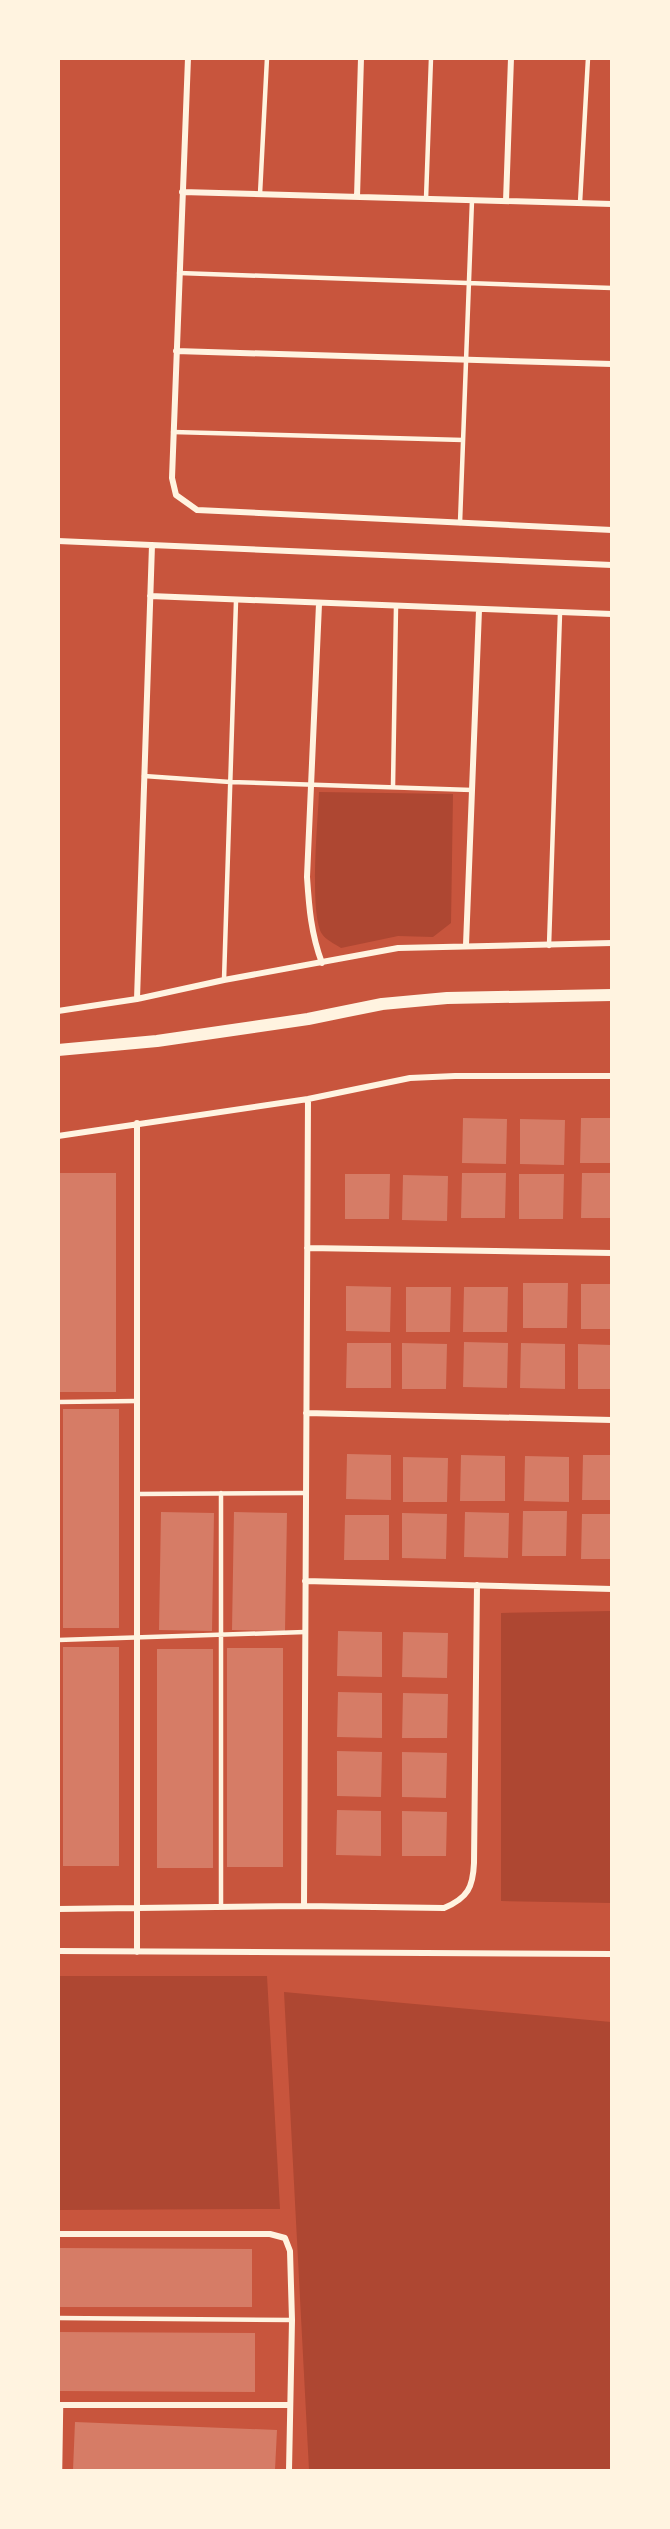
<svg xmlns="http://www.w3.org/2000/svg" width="670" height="2529" viewBox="0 0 670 2529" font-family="'PT Sans',sans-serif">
	<rect width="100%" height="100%" fill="#c8553d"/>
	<path fill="#ae4732" d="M319 792 453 794 451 923 433 937 398 936 341 948C335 944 326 940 322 934 309 912 318 821 319 792Z
		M611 1611V1903L501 1901V1613Z
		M58 1976H267L280 2209 59 2210Z
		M284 1992 611 2022V2470H309Z"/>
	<path fill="#d67c66" d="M463 1118 507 1119 506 1164 462 1163Z
		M581 1118H612V1163H580Z
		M520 1119 565 1120 564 1165 520 1164Z
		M60 1173H116V1392H60Z
		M462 1173H506L505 1218H461Z
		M582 1173H612V1218H581Z
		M345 1174H390L389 1219H345Z
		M519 1174H564L563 1219H519Z
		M403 1175 448 1176 447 1221 402 1220Z
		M523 1283H568L567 1328H523Z
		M581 1284H612V1329H581Z
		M346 1286 391 1287 390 1332 346 1331Z
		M406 1287H451L450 1332H406Z
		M464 1287H508L507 1332H463Z
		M464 1342 508 1343 507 1388 463 1387Z
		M347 1343H391V1388H346Z
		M402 1343 447 1344 446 1389H402Z
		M521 1343 565 1344V1389L520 1388Z
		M578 1344 612 1345V1389H578Z
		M63 1409H119V1628H63Z
		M347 1454 391 1455V1500L346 1499Z
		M461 1455 505 1456V1501H460Z
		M583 1455H612V1500H582Z
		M525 1456 569 1457V1502L524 1501Z
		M403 1457 448 1458 447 1502H403Z
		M523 1511H567L566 1556H522Z
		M161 1512 214 1513 212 1631 159 1630Z
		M234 1512 287 1513 285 1631 232 1630Z
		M465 1512 509 1513 508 1558 464 1557Z
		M402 1513 447 1514 446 1559 402 1558Z
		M582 1514H612V1559H581Z
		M345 1515H389V1560H344Z
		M338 1631 382 1632V1677L337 1676Z
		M403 1632 448 1633 447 1678 402 1677Z
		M63 1647H119V1866H63Z
		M227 1648H283V1867H227Z
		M157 1649H213V1868H157Z
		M338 1692 382 1693V1738L337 1737Z
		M403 1693 448 1694 447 1738H402Z
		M337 1751 382 1752 381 1797 337 1796Z
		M402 1752 447 1753 446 1798 402 1797Z
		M337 1810 381 1811V1856L336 1855Z
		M402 1811 447 1812 446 1856H402Z
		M58 2248 252 2249V2307H58Z
		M58 2332 255 2333V2392L58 2391Z
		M75 2422 277 2430 275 2470H73Z"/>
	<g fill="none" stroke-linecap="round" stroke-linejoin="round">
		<path stroke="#fff3e0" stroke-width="4.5" d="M260 194 267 58
			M426 199 431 58
			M580 203 588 58
			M179 273 612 288
			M173 432 463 440
			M460 523 472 200
			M144 776 230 782 472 790
			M393 786 396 607
			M549 946 560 613
			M224 980 236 601
			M58 1402 137 1401
			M221 1493V1907
			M137 1494 305 1493
			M58 1640 305 1632
			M58 2318 292 2320
			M60 2470 61 2405"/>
		<path stroke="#fff3e0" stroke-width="6" d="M188 58 172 478 176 495 197 510 612 530
			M182 192 612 204
			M357 197 361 58
			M506 201 511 58
			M176 351 612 364
			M58 541 612 565
			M150 596 612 614
			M319 604 307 877C309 907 311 934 322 963
			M466 945 479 610
			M137 999 152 545
			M58 1011 137 999 224 980 398 948 612 943
			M137 1123V1952
			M58 1136 308 1099 410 1078 455 1076H612
			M307 1248 612 1253
			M306 1413 612 1420
			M305 1581 612 1589
			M304 1906 308 1099
			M58 1909 304 1906 444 1908C468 1898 473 1887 474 1863L477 1585
			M58 1951 612 1954
			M58 2234H270L285 2238 290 2251 292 2320 289 2470
			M58 2405H289"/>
		<path stroke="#fff3e0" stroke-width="12" d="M58 1050 157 1041 308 1019 382 1004 447 998 612 995"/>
	</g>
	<rect width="670" height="2529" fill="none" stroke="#fff3e0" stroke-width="120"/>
</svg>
